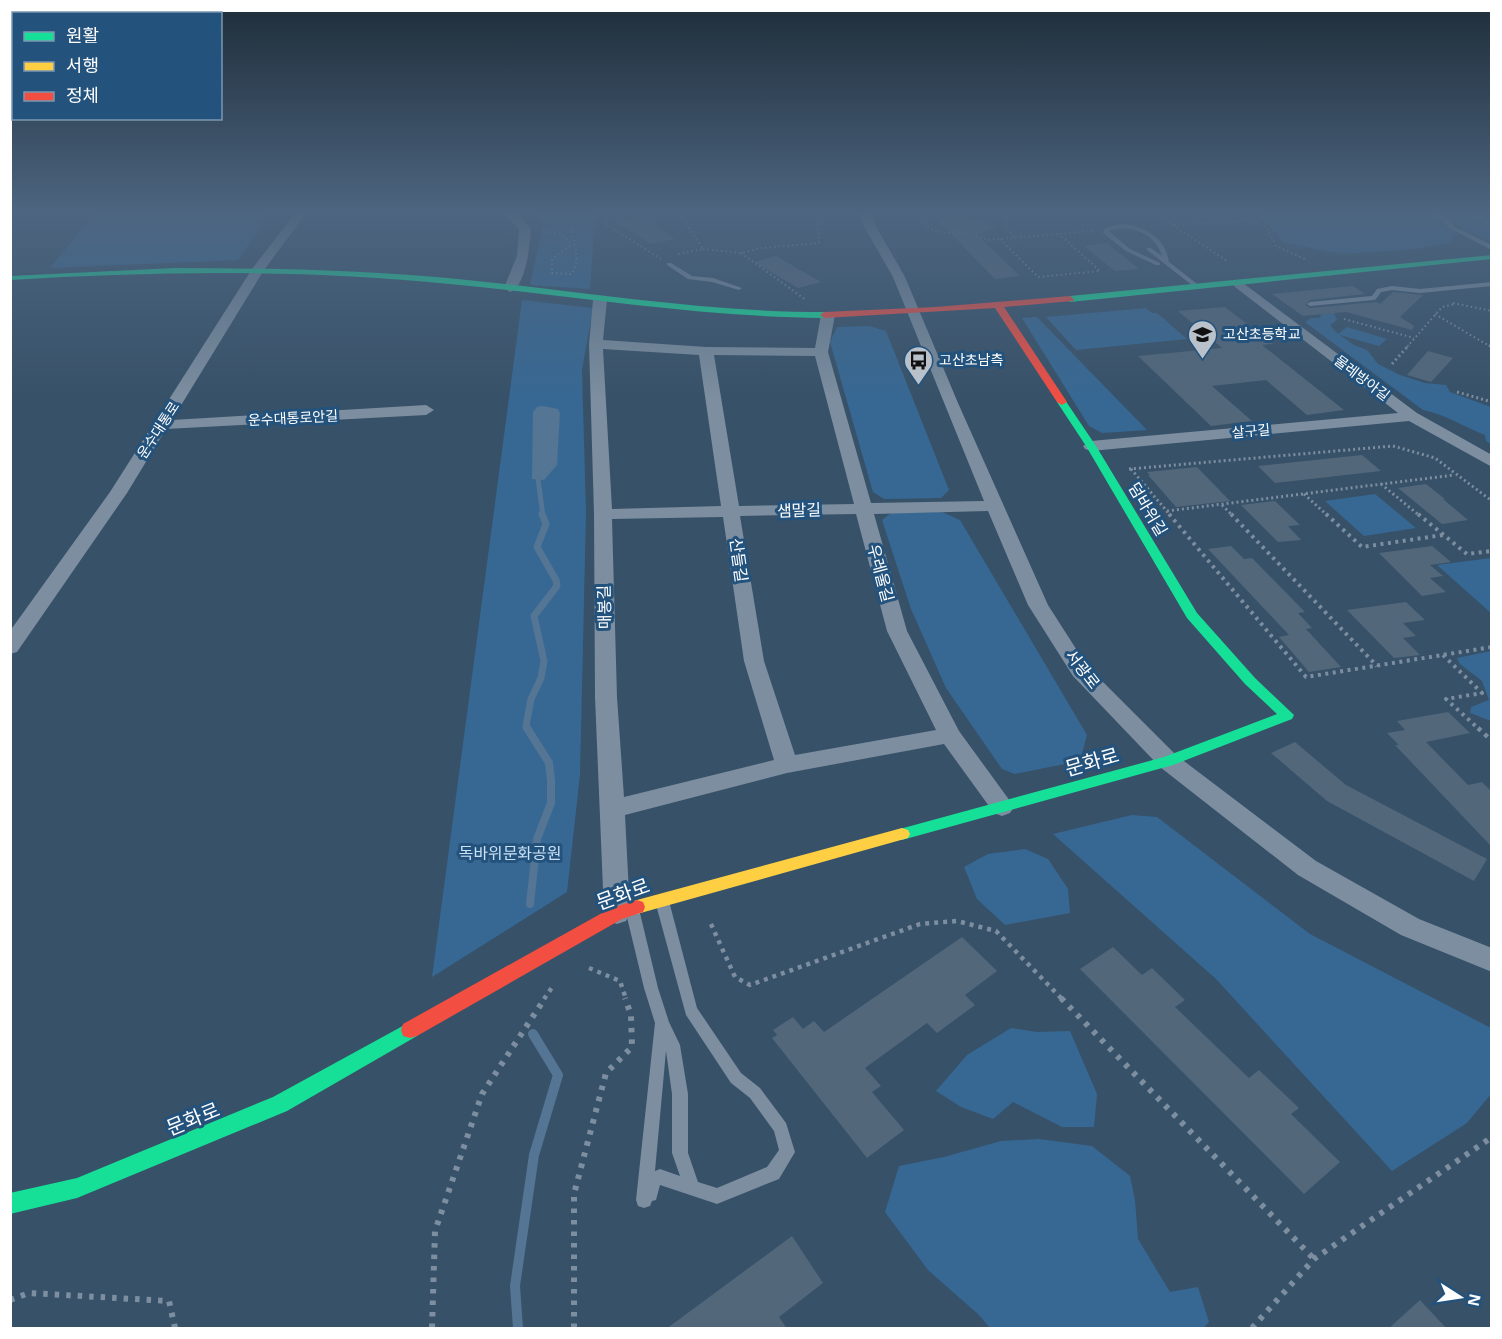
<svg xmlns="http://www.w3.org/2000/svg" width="1502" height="1339" viewBox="0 0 1502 1339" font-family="Helvetica,'Noto Sans KR',sans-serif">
	<rect width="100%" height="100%" fill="#375168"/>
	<path fill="#376893" d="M96 212H270L238 260 50 268Z
		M532 212H600L594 233 590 289 530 285 544 222Z
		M1256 212H1491V242L1455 224V233L1449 243 1414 249 1343 254 1284 243Z
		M522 300 593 308 582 370 586 512 580 775 567 892 432 977Z
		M1146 308 1152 313H1157L1187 339 1076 350 1046 317Z
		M1323 308 1333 310 1337 320 1330 325 1338 334 1347 327 1387 339 1379 346 1340 335 1354 345 1367 350 1378 364 1400 375 1425 383 1446 385 1450 392 1491 407V444L1486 441 1485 435C1464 427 1445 414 1423 410L1305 322 1311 318H1320Z
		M1037 317 1147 430 1102 433 1089 426 1022 318Z
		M869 326 886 331 949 490 941 498 884 499 873 492 830 342 837 327Z
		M1375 494 1416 528 1364 536 1325 501Z
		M942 512 960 520 1087 735 1080 761 1015 774 1002 769 946 688 911 609 882 520 891 513Z
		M1491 558H1492L1491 613 1437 565Z
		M1491 651 1492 721H1491L1470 713 1471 707 1489 700 1482 681 1460 664 1457 658Z
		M1132 815 1157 817 1310 934 1491 1028V1094L1467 1123 1392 1171 1216 979 1053 834Z
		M1025 849 1048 859 1068 889 1070 913 1005 925 977 899 964 867 988 854Z
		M1011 1028 1037 1032 1070 1031 1097 1094 1094 1127H1062L1013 1102 993 1119 961 1107 936 1091 967 1055Z
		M1039 1139 1092 1146 1130 1176 1135 1200 1138 1239 1170 1292 1198 1287 1209 1322 1203 1328H990L979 1315 928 1270 885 1212 899 1166 944 1157 1001 1141Z"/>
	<path fill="#547593" d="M543 406 558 409 560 413 557 465 544 480 532 479 533 412 537 407Z"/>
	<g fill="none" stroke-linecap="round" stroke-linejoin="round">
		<path stroke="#547593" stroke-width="4" d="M1465 212 1492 224"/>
		<path stroke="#547593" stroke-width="5" d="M538 479 543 516"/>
		<path stroke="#547593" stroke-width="7" d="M528 730 526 726 531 699 541 678 544 661 534 616 557 586 556 580 537 547 546 524 542 514"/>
		<path stroke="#547593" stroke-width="8" d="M527 728 549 763 551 781V803L537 839 530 904"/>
		<path stroke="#547593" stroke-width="10" d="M518 1328 515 1286 534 1155 558 1075 533 1034"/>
	</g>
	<path fill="#52677a" d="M956 213 997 227 977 235 1020 276 995 279 938 220Z
		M641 216 675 239 651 244 616 222Z
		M1107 243 1139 269 1115 271 1084 246Z
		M776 256 821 282 798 288 754 262Z
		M1353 286 1365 294 1310 300 1305 305 1310 308 1376 302 1380 304 1393 292 1423 295 1400 317 1414 326 1412 330 1346 312 1303 316 1272 294Z
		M1225 307 1273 344 1262 345 1344 410 1307 415 1266 380 1212 386 1252 421 1211 426 1138 356 1222 348 1178 311Z
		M1428 351 1453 358 1431 382 1407 375Z
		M1362 455 1381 471 1275 483 1258 466Z
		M1197 467 1230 501 1176 507 1148 475H1150L1147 472Z
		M1426 484 1445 499H1443L1468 520 1442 524 1398 488Z
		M1275 501 1300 525 1288 526 1301 540 1278 542 1241 505Z
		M1231 546 1244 559 1252 558 1305 612 1298 613 1312 628 1306 629 1341 667 1309 672 1279 637 1289 635 1208 549Z
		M1432 546 1451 562 1430 565 1443 576 1430 578 1446 592 1422 596 1379 553Z
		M1406 602 1425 620 1403 623 1416 636 1403 638 1420 655 1394 658 1347 610Z
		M1448 712 1470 733 1426 742 1468 785 1482 782 1491 791V846L1395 745H1399L1387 733 1405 730 1397 721Z
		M1295 742 1346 785 1487 859 1474 881 1327 801 1271 753Z
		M962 937 997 971 965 995 975 1005 937 1033 927 1023 865 1068 881 1086 872 1092 904 1130 867 1158 772 1038 777 1035 773 1030 793 1017 803 1029 814 1021 824 1032Z
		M1113 947 1142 975 1152 968 1185 1000 1175 1007 1249 1078 1259 1070 1299 1108 1291 1114 1340 1162 1304 1194 1080 969Z
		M792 1236 823 1283 779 1317 787 1329H666Z
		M1420 1300 1447 1329H1388Z"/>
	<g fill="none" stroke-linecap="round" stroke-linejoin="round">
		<path stroke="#7c8e9f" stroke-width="2" stroke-dasharray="1.5 3" stroke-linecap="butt" d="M610 212 606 224 661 259
			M673 212 684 220 703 249 678 254
			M920 212 915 216C929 231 941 234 961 233
			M1009 212 1005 225 1015 238
			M1154 212 1227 261
			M1202 212 1216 221
			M1241 212 1250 220 1267 228 1276 246 1307 260
			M930 218 944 212
			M1174 225 1250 220
			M954 229 988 240 1094 231
			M541 232C554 231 564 233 571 245L552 259V273L572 274C583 253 571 239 569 217L577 212
			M1000 239 1038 277 1100 271 1059 234
			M703 249 741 253 761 248 819 243 818 212
			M741 253 806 300
			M1453 303 1492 311
			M1435 314 1491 347
			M1344 319 1414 338
			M1407 347 1442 307 1455 304"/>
		<path stroke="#7c8e9f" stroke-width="3" stroke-dasharray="2 3" stroke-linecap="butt" d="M1489 345 1492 347
			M1392 364 1409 345
			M1457 392 1492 402
			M1129 469 1393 446 1435 458 1492 501
			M1131 469 1171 516
			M1381 484 1420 516
			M1304 494 1328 516
			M1222 505 1233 516
			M1167 511 1454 475"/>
		<path stroke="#7c8e9f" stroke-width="4" stroke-dasharray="3 4.5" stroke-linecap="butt" d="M1169 514 1306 677 1492 647
			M1231 514 1377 666
			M1326 514 1362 547 1443 535
			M1418 514 1467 554 1492 551
			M1443 655 1482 693 1446 699 1480 730"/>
		<path stroke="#7c8e9f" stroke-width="4.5" stroke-dasharray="4 5" stroke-linecap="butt" d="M1478 728 1492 741
			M711 924 735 977 750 985 920 924 957 921 996 931 1062 999
			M589 968 620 981 626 999
			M544 999 553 986"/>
		<path stroke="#7c8e9f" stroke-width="6" stroke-dasharray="4.5 7" stroke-linecap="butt" d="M1061 998 1314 1259
			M10 1300 29 1293 169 1301 175 1328
			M432 1328 435 1231 482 1094 545 998
			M574 1328V1194L606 1073 632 1047 631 1015 625 998
			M1252 1328 1314 1259 1492 1137"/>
		<path fill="#7c8e9f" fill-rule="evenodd" d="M1432 212H1438L1455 227 1492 245V250L1451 229Z
			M1125 224C1147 228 1165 238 1169 262L1201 287V289H1197L1147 250V248H1151L1162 256C1156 234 1130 223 1109 231L1130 249 1160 263V265H1156L1126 251 1103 233 1104 229 1115 225Z
			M667 263H671L692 276 713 278 742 288 739 290 712 282 688 279 667 265Z
			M1492 282V286L1420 293 1392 290 1381 292 1376 299 1374 300 1310 306 1307 304 1310 302 1372 296 1377 289 1392 286 1420 289Z
			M662 896 667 897 669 901 697 1008 741 1073 760 1088 786 1123 795 1152 779 1179 717 1204 660 1185 656 1200 652 1201 650 1206 644 1208 638 1206 636 1200 655 1023 644 988 625 909 627 905 632 904 637 905 639 909 658 988 669 1022 680 1045 688 1094V1153L698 1182 717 1188 767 1167 779 1150 774 1131 750 1098 731 1083 686 1015 655 901 657 897ZM666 1051 672 1094V1153L680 1176 660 1169 655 1171Z"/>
		<path fill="#7c8e9f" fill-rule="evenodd" d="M296 212H307L264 270 172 420 426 405 434 410 426 415 166 429 127 493 17 652 10 654V631L110 492 252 269Z
			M501 212H516L531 229C530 244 526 287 510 292L504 288 517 256 519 229Z
			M859 212H870L877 228 905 277 958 403 1048 605 1087 666 1176 755 1316 861 1419 919 1492 948V972L1401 935 1298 875 1160 767 1073 676 1028 605 988 511 874 514 907 631 959 731 1010 801 1014 807 1010 813 1002 816 994 813 944 744 787 773 625 815 630 913 626 921 617 924 608 921 604 913 595 697 594 514 589 344 593 300 600 296 607 300 603 340 706 347 815 348 821 315 823 312H833L835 315 828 352 871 503 984 501 893 277 865 228ZM603 349 699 355 721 506 612 509ZM714 355 815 356 854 504 739 506ZM856 514 887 631 936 730 795 755 764 661 740 516ZM723 517 744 661 774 760 624 797 617 697 612 519Z
			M1239 280 1417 413 1492 455V467L1409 421 1091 451 1085 449 1083 446 1091 441 1398 413 1235 287 1233 284Z"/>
		<path fill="#16e098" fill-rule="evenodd" d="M1492 255V259L1070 302 1066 299 1070 296Z
			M175 268C266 268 357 270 448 278 574 290 697 312 824 312L828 315 824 318C698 317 575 296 450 284 304 269 157 271 10 280V276Z
			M1062 399 1065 400 1096 446 1197 613 1255 678 1294 715 1292 719 1173 765 902 840 896 838 894 834 896 830 1164 757 1277 714 1245 684 1187 618 1086 446 1057 402Z
			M410 1022 417 1024 419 1030 417 1036 287 1111 77 1198 10 1214V1193L77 1178 273 1097Z"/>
		<path fill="#ffcf43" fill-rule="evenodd" d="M902 828 908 830 910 834 908 838 637 914 631 912 629 907 631 902 637 900Z"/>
		<path fill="#f24e42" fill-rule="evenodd" d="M1070 296 1074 299 1073 301 1004 307 1067 402 1062 405 1057 402 995 308 824 318 820 315 824 312 935 307Z
			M637 900 643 902 645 907 643 912 622 919 417 1036 410 1038 403 1036 401 1030 403 1024 611 908Z"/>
	</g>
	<linearGradient id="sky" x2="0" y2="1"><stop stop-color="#1e2d39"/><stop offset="0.53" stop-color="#4d6580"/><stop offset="1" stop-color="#4d6580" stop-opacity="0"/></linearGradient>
	<rect width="1502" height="399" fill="url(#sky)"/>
	<defs>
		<symbol id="school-pin" viewBox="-11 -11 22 30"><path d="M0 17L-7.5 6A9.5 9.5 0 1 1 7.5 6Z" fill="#b9c2ca" stroke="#23527c"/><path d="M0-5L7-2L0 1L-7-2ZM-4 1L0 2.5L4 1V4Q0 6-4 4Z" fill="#111"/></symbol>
		<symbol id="bus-pin" viewBox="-11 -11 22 30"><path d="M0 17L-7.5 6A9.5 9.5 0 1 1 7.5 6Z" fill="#b9c2ca" stroke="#23527c"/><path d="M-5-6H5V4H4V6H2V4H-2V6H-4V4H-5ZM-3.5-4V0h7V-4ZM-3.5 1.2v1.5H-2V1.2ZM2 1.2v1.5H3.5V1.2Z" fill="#111"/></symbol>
	</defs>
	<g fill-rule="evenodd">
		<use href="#school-pin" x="1186" y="318" width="33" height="45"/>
		<use href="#bus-pin" x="902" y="344" width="33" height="45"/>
	</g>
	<g text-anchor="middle" stroke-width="6" stroke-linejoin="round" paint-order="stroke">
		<g font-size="14" fill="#fff" stroke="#23527c" text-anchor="start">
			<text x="1223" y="339">고산초등학교</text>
			<text x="939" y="365">고산초남측</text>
		</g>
		<g font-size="14" fill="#fff" stroke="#23527c">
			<text transform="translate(1362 378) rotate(37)" y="5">물레방아길</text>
			<text transform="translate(293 418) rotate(-3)" y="5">운수대통로안길</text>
			<text transform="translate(158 430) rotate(-57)" y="5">운수대통로</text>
			<text transform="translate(1251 431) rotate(-5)" y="5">살구길</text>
		</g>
		<g font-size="16" fill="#fff" stroke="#23527c">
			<text transform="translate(1148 509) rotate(59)" y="6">덤바위길</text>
			<text transform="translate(799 510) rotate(-2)" y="6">샘말길</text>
			<text transform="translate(739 560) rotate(82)" y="6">산들길</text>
			<text transform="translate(881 573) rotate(75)" y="6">우레울길</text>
			<text transform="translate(604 607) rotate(-91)" y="6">매봉길</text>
			<text transform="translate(1083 669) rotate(52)" y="6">서광로</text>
		</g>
		<g font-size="16" fill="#cae1f4" stroke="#23527c">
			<text x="510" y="859">독바위문화공원</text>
		</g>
		<g font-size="20" fill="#fff" stroke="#23527c">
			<text transform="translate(1092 762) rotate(-16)" y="7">문화로</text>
			<text transform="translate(623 894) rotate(-20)" y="7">문화로</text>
			<text transform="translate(193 1119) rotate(-22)" y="7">문화로</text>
		</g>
	</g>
	<rect width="1502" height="1339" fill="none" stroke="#ffffff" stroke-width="24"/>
	<rect x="12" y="12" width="210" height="108" fill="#23527c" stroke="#7b97b0" stroke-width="1.5"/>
	<rect x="24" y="32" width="30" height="9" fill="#16e098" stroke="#7b97b0" stroke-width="1.5"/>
	<text x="66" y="42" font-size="18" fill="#ffffff">원활</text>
	<rect x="24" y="62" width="30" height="9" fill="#ffcf43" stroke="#7b97b0" stroke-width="1.5"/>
	<text x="66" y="72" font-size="18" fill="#ffffff">서행</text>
	<rect x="24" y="92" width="30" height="9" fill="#f24e42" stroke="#7b97b0" stroke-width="1.5"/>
	<text x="66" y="102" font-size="18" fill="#ffffff">정체</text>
	<g transform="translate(1460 1297) rotate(102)" stroke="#23527c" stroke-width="4.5" paint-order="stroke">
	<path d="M0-4.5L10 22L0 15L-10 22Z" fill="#ffffff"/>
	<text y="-9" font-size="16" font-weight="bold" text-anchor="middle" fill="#ffffff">N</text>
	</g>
</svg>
